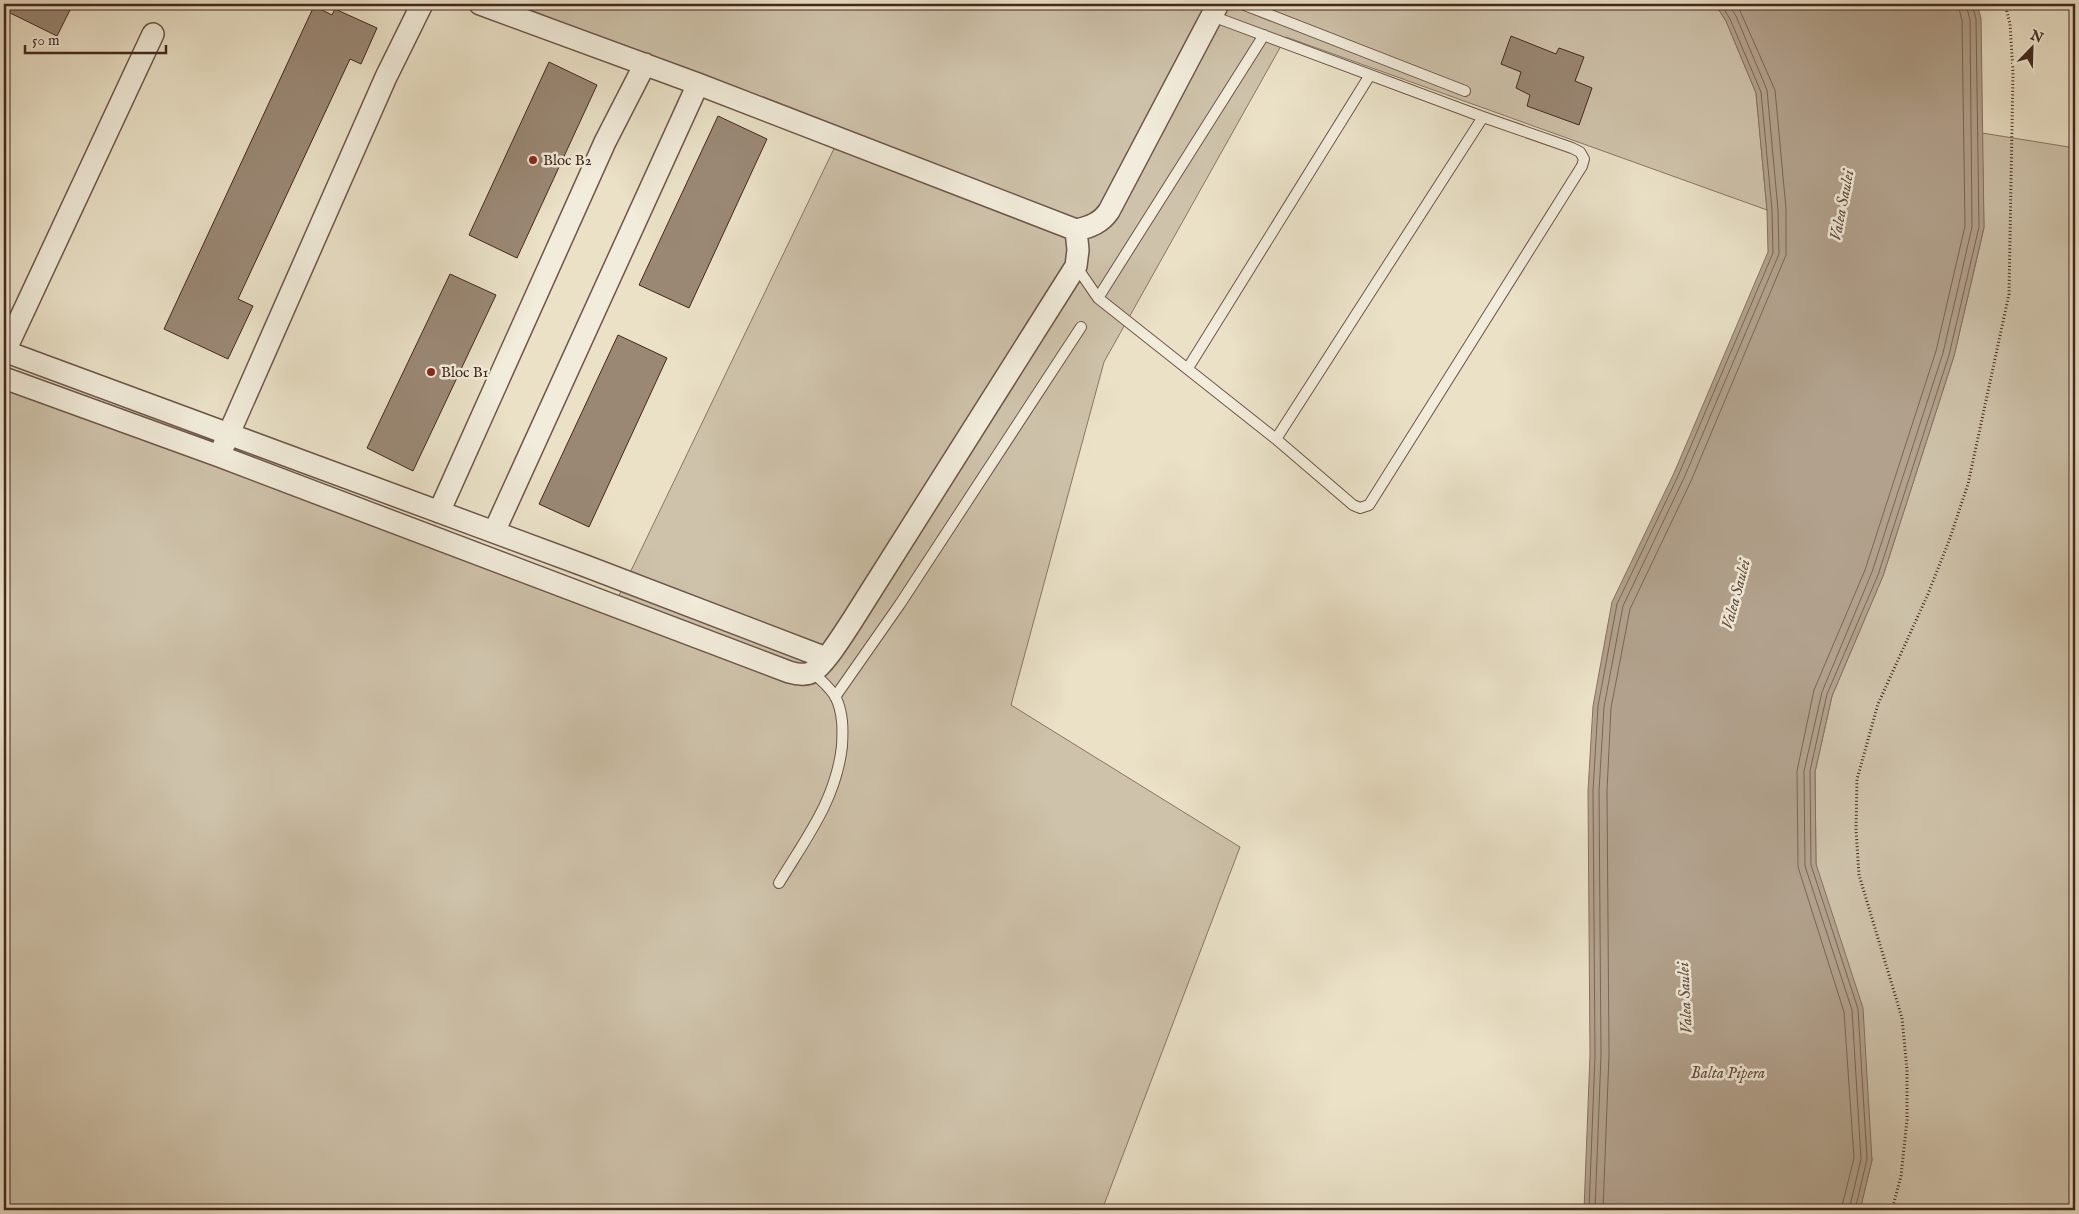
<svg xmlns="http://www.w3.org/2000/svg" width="2079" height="1214" viewBox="0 0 2079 1214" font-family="'IM FELL English',serif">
	<rect width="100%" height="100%" fill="#eae1c7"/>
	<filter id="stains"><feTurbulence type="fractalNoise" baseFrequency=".004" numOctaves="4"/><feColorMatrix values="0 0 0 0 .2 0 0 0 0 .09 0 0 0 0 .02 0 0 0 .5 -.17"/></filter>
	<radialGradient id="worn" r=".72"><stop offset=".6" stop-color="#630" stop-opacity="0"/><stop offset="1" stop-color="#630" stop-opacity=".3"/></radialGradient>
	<path fill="#cec2aa" stroke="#897564" d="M516 4H1715L1726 21 1756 93 1767 210 1286 37 1104 362 1011 705 1240 847 1102 1210H4V373L614 606 841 134Z
		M1982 133 2075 148V1210H1860L1872 1160 1816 864 1815 772 1832 696 1883 576 1954 356 1984 228Z"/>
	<path fill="#b2a28d" stroke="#867160" d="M1715 4H1977L1981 18 1984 227 1954 356 1883 576 1832 696 1815 772 1816 864 1863 1008 1872 1160 1860 1210H1584L1590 1055 1588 791 1593 706 1612 602 1674 473 1768 252 1767 210 1756 93 1726 21Z"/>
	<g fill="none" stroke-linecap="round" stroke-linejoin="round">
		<path stroke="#7b6555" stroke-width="1" d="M1589 1210 1595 1055 1593 791 1598 706 1617 604 1678 476 1773 253 1772 210 1761 92 1730 19 1721 4
			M1595 1210 1601 1055 1599 791 1604 707 1623 606 1684 478 1779 254 1778 210 1767 90 1736 16 1728 4
			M1603 1210 1609 1055 1607 791 1611 708 1630 609 1691 481 1786 255V209L1775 90 1737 4
			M1841 1210 1854 1158 1844 1012 1798 867 1797 771 1814 690 1865 570 1936 351 1965 226 1962 21 1958 4
			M1849 1210 1861 1159 1852 1010 1805 866 1804 771 1822 692 1872 572 1943 353 1972 227 1970 20 1966 4
			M1855 1210 1867 1159 1858 1009 1811 865 1810 771 1827 694 1878 575 1949 355 1979 227 1976 19 1972 4"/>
	</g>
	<path fill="#9a8875" stroke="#44281d" d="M4 4H73L57 36 4 10Z
		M314 6 332 15 335 9 377 28 361 64 350 59 238 299 253 306 228 359 164 329Z
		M1511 36 1556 54 1559 48 1584 57 1575 81 1592 88 1579 125 1527 106 1530 95 1516 88 1521 72 1501 64Z
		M549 62 597 85 517 258 469 235Z
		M718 116 767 139 689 308 639 285Z
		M450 274 496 295 413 471 367 448Z
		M618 335 667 358 589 527 539 504Z"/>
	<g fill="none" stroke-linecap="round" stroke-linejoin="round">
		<defs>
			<path id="service" d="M1242 4 1465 91
				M1076 266 1098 298 1276 439 1353 505 1360 508 1369 505 1582 166 1584 159 1580 152 1572 148 1483 117 1212 16
				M1098 298 1264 35
				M1188 368 1370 75
				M1276 439 1483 117
				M835 697 900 604 1081 327
				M779 883C806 838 836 800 842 746 843 729 843 713 836 698 831 688 820 680 813 672"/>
			<path id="minor" d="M480 4 698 84 1076 230C1090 227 1101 223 1109 211L1218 4
				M4 351 583 565 826 658
				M5 351 153 34
				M4 378 219 456 789 672C796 674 805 676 812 672 824 666 844 633 852 621L1076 266 1078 250 1076 230
				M223 447 386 77 422 4
				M439 512 605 142 645 64
				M494 532 698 84"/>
		</defs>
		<use href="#service" stroke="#6e5648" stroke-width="12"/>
		<use href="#minor" stroke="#6e5648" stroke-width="24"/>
		<path stroke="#44281d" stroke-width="3" stroke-dasharray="1 2.5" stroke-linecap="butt" d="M1892 1210 1901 1176 1907 1120V1070L1902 1018 1859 875 1856 830 1857 779 1878 704 1928 594 1949 541 1968 484 2009 294 2013 72 2010 24 2005 4"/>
		<use href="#service" stroke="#f1ecdb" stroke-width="10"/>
		<use href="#minor" stroke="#f1ecdb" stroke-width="21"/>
	</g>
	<g fill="#8f2418" stroke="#f1ecdb" stroke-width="2">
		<circle cx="533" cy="160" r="5"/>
		<circle cx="431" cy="372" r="5"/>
	</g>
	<g text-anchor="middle" stroke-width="5" stroke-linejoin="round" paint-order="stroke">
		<g font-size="15" fill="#44281d" stroke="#f1ecdb" text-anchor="start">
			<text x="543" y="165">Bloc B2</text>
			<text x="441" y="377">Bloc B1</text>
		</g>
		<g font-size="16" font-style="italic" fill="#654d3f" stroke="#f1ecdb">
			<text transform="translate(1841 205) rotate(-79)" y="6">Valea Saulei</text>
			<text transform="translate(1735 594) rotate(-75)" y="6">Valea Saulei</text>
			<text transform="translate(1684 998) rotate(-93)" y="6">Valea Saulei</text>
			<text x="1728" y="1078">Balta Pipera</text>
		</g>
	</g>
	<rect width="2079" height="1214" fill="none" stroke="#eae1c7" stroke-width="20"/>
	<rect x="5" y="5" width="2069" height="1204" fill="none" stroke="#44281d" stroke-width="2.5"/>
	<rect x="10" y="10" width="2059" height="1194" fill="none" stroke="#44281d"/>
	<g transform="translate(2032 48) rotate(23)" stroke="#f1ecdb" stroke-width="4" paint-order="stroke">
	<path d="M0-4L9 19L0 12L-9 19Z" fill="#44281d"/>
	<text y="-8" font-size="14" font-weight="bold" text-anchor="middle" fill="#44281d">N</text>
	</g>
	<path d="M25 45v8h141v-8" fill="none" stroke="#44281d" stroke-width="2.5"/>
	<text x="32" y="45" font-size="15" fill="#44281d" stroke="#f1ecdb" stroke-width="4" paint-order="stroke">50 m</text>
	<rect width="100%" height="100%" filter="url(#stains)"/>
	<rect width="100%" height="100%" fill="url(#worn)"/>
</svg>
